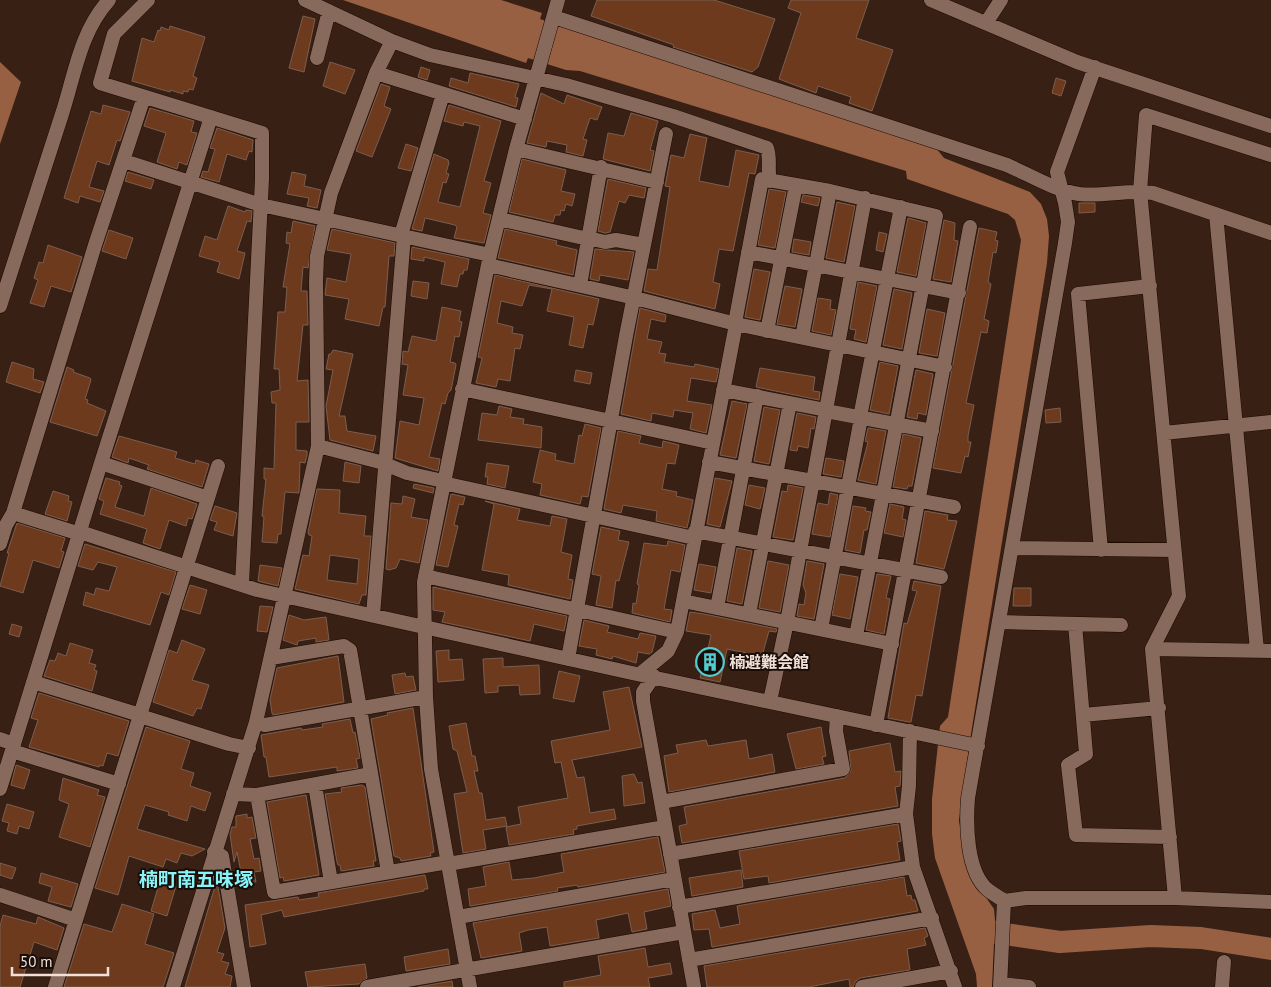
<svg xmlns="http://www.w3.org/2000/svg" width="1271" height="987" viewBox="0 0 1271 987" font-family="'PT Sans','Noto Sans JP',sans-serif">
	<rect width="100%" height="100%" fill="#382014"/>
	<path fill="#986043" d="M343 0H501L542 13 540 19 936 148 944 158 1030 192 1041 204 1047 219 1049 236 1047 263 971 734 959 821 967 864 978 886 994 909 995 920 992 987H977L976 974 935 858 932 834V799L940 726 948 717 1021 240 1015 220 1008 214 907 179 906 171 580 71 566 70 528 58 526 63Z
		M0 62 21 82 0 144Z"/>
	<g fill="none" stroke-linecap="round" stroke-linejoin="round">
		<path stroke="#986043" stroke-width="22" d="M980 920 991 932 1060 942 1151 936 1201 938 1271 949"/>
	</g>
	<path fill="#6d3a1d" stroke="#7b5e50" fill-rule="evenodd" d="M597 0H714L775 19 758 67 752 72 673 47 674 45 591 16Z
		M791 0H869L856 38 893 50 872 111 849 103 851 97 818 86 816 93 779 79 801 13 788 8Z
		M303 16 315 19 304 72 289 68Z
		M170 26 205 37 193 76 197 78 193 90 189 89 188 92 183 91V94L170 90V92L132 81 142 38 154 42 158 30 160 31 161 27 169 30Z
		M330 62 355 70 345 94 323 86Z
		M421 67 430 70 427 80 418 77Z
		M470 73 519 84 515 97 518 98 516 107 449 86 451 78 468 83Z
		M1056 78 1066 81 1061 96 1052 93Z
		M381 84 390 87 384 106 391 109 372 157 356 151Z
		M541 93 564 104 567 95 602 107 597 120 590 118 583 139 587 140 583 156 566 152 567 145 547 141 546 147 527 143Z
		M103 105 130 112 120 141 117 140 109 165 97 161 89 187 104 191 100 202 80 196 78 203 64 198 91 111 101 114Z
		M449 105 501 121 484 181 491 183 483 213 491 215 484 243 454 238 457 227 455 225 425 218 422 231 412 229 434 154 448 160 449 163 446 173 449 174 446 183 443 182 438 202 460 207 480 126 464 122 463 126 444 121Z
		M150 108 194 121 191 132 197 133 187 165 179 162 177 169 157 162 166 133 144 126Z
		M631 113 658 121 650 150 654 151 650 171 603 159 608 133 624 136Z
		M217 128 253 140 252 152 249 151 246 160 227 154 219 182 201 177 203 171 208 172 215 149 210 148Z
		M690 134 707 138 699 181 729 187 736 150 759 155 755 174 749 173 733 251 719 249 713 282 720 284 715 309 644 291 648 269 657 270 670 187 665 186 671 155 684 158Z
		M406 144 418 148 411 171 398 168Z
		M522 159 566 170 561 191 575 194 572 206 566 204 564 211 561 210 560 215H555L553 222 509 212Z
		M128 172 154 180 151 189 125 181Z
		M292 172 306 175 304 186 321 190 317 208 307 206 309 198 287 194Z
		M608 179 646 188 644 198 629 195 625 203 619 201 610 232 605 233 598 231Z
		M769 189 786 192 775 248 758 245Z
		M803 195 820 198 818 206 801 202Z
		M837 202 855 206 844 262 826 258Z
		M1079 203H1095V212L1079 213Z
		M228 206 245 212 246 210 252 211 251 222 247 221 237 251 245 253 239 279 217 272 220 262 199 256 205 236 217 240Z
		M908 218 926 223 916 276 897 272Z
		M944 220 955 223 954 240 958 241 951 282 933 279Z
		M293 221 315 226 308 268 303 267 301 291H307L308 325H303L297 381 308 380 309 422H296V450L307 451V455L305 463 300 462 299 493 285 492 281 534H278L277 543 262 542 264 517 262 516 266 479H264V468L274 469 276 403H272L271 392 280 390 279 369H274L278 312H285L287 287H283L290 244 286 243 287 232 291 233Z
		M979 228 997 232 995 240 998 241 996 253 993 252 988 282 991 284 984 319 989 321 987 333 981 332 966 403 974 405 968 436V442H971L968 457 965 456 961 473 933 468Z
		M332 229 395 243 394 256H389L385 307H383L379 326 345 319 349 299 325 295 327 278 346 282 351 254 327 250Z
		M505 229 557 241 556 245 577 250 573 275 498 258Z
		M109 230 133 238 126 259 102 251Z
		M879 232 887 234 883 252 876 250Z
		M794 239 811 242 809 255 792 252Z
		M48 245 82 257 71 292 51 286 44 307 30 303 38 280 34 278 39 262 43 263Z
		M412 247 469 259 467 270H464L463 274H460L457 287 441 284 445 262 424 257V261L411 259Z
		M595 249 634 252 628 280 600 275 599 281 590 279Z
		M754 269 770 272 760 320 745 317Z
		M495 275 599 299 593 325 588 324 583 348 569 345 574 317 547 311 552 289 529 285 522 306 501 301 497 323 513 327 512 333 523 335 520 349 515 348 510 381 498 379 496 387 476 383 482 358 478 357Z
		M413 281 429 283 427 299 411 296Z
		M858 282 877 286 866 342 854 339 856 330 850 329Z
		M785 286 802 289 795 327 777 324Z
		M894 289 912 293 902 349 883 345Z
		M818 298 831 300 830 309 836 310 831 335 812 331Z
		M442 307 461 311 459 321 462 322 459 337 455 336 450 362 455 363 456 365 451 390 448 393 445 404 442 403 429 457 440 459 438 471 395 458 400 421 419 425 424 398 403 395 408 365 402 364 403 351 408 352 412 336 436 341Z
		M640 308 666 315 665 322 651 319 647 339 662 342 659 353 666 354 664 362 694 367 695 364 719 369 716 382 691 378 687 401 712 405 706 433 690 429 693 413 674 410 673 417 652 413 651 421 621 414Z
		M927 309 945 313 937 356 919 353Z
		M333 350 353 354 339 416H345L347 431 376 436 373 451 330 440 326 406 333 370 326 369 329 354H331Z
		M12 362 34 369 33 379 44 382 40 393 6 382Z
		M880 362 898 366 889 414 870 410Z
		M67 367 74 370 73 372 90 378 91 380 85 399 88 400 87 403 106 411 97 436 50 422Z
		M760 368 815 377 813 391 820 392 819 400 756 387Z
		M576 370 592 373 590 384 574 381Z
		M916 370 933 374 926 415 918 413 917 419 907 417Z
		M732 401 747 404 736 458 720 455Z
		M499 406 512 409 510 417 524 419 523 424 542 427 541 448 478 440 482 413 497 415Z
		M764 407 780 410 769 464 754 461Z
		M1060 408 1061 422 1046 423 1045 410Z
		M797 413 816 417 814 429 811 428 808 448 798 446 797 451 790 450Z
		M585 424 601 428 588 497 582 496 580 504 540 495 542 484 533 482 540 450 556 454 555 460 574 464 579 435 582 436Z
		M868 428 886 431 876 484 858 480 868 442 865 441Z
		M618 431 641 436 639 443 662 448 663 441 679 445 675 464 667 463 662 489 677 492 676 496 693 500 687 528 656 521 657 511 623 505 621 513 604 509Z
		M903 434 921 438 912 486H908L907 489 893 487Z
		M119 436 177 452 175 458 195 464 196 460 209 464 202 487 147 469 149 465 129 458 128 463 112 457Z
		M826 458 844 461 841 477 823 474Z
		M345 462 361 466 359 483 343 481Z
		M487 463 509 466 505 488 487 484 488 477H485Z
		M106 478 120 482 119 485 122 486 115 507 144 516 151 488 197 504 192 519 188 518 186 526 169 520 160 549 143 543 147 529 100 514 104 501 99 499Z
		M715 478 732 481 720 527 707 524Z
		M414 484 434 488 433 493 413 488Z
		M749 485 765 488 760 509 745 505Z
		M788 485 803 488 793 540 773 537 782 491 787 492Z
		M317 489 340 490 339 513 366 516 364 536H371L366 595H362L359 604 295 589 303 555 309 556 312 536 309 535 308 532ZM330 555 359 559 357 584 327 580Z
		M53 491 69 496 68 501 72 502 67 521 45 514Z
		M830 493 838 495 830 537 812 534 818 503 828 505Z
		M451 494 465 497 463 505 459 504 454 525 458 526 448 567 436 565Z
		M403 496 415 499 411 517 428 520 419 563 400 559 396 568 389 570 386 569 391 503 402 504Z
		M485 501 520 509 517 520 550 526 552 516 567 519 561 552 572 555 568 579 573 580 570 599 508 585 509 575 482 570 494 504Z
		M890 504 904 507 902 519 906 520 903 537 884 533Z
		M215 506 237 513 233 536 214 530 217 522 210 520Z
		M853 506 866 508 865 511 871 512 867 530H864L860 553 845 550Z
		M925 511 948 515 947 520 957 521 944 569 916 563Z
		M17 523 65 538 61 551 64 552 59 568 33 560 23 593 0 586 9 553H7Z
		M601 527 620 531 618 540 629 542 619 581 616 580 612 608 596 605 601 576 592 574Z
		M668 541 685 545 680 572 671 570 664 609 672 610 670 622 632 613 633 603 636 604 639 585 637 584 644 543 667 546Z
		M85 544 176 572 169 595 161 592 150 625 83 605 86 592 94 595 96 588 109 591 117 567 98 562 93 570 78 566Z
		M737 548 752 551 742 604 727 601Z
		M768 561 789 565 780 612 759 608Z
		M807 561 824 564 814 619 797 616 799 604 804 605 806 593 803 585Z
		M699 564 716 567 711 593 694 590Z
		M260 565 282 568 278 586 258 581Z
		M840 574 858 577 850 619 832 615Z
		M877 574 891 576 886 598 890 599 884 634 866 630Z
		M914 581 941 586 922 696 916 695 911 722H909L888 718 904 623 907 624 917 591 912 590Z
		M190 585 207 590 200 614 182 609Z
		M433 587 567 616 564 631 534 624 530 641 442 622 445 612 433 610Z
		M1014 588H1031V606H1013Z
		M260 606 273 607 267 632 257 631Z
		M690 612 704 614 777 629 776 632 769 631 762 656 727 649 720 682 700 678 702 669 695 667 697 656 706 658 711 635 686 631Z
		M289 615 304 620 326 617 329 640 316 642V638L298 641 297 645 283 640Z
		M584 620 609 626 607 632 638 639 640 633 656 636 652 652 649 654 638 652 636 663 613 656 612 659 596 655 597 649 579 646Z
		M12 624 22 627 19 637 9 634Z
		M182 640 205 649 192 680 209 685 201 709 197 708 193 716 153 702 169 650 177 653Z
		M70 643 93 650 89 663 96 665 94 670 97 671 92 691 44 676 50 660 55 661 58 653 66 656Z
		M449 650V660L462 659 464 680 438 682 436 651Z
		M338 656 344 702 273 715 272 713 270 700 277 668Z
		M503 658V667L539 665 540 694 520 695 519 685 498 686V692L485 693 483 659Z
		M559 671 580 676 574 702 553 698Z
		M405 673 406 677 413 676 416 690 395 694 392 675Z
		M629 687 642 747 572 760 577 778 584 777 590 813 614 809 616 819 577 826V829L573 830 574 834 509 845 506 827 521 824 518 807 568 798 561 762 555 763 551 741 610 730 603 692Z
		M39 693 129 721 118 756 107 753 103 766 100 765 99 767 29 747 38 720 31 718Z
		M413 708 434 852 430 853 431 856 401 861 400 858 394 856 371 719 388 715 387 713Z
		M350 719 353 733 355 732 360 758 356 759 358 768 337 771V767L269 777 266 757H264L261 735 301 728 302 730 323 727 322 724Z
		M466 723 472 756H475L478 771H474L479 793H482L486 820 505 817 507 826 483 830 486 849 463 853 454 794 467 792 457 751 453 749 449 726Z
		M146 727 190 741 181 769 194 773 190 786 211 793 205 811 191 806 187 821 168 815 169 812 145 805 137 829 205 849 192 856 181 853 177 863 166 859 163 867 129 856 118 895 95 888Z
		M821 727 826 756 822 757 824 764 796 769 787 734Z
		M706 740 708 746 746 740 749 759 772 754 775 772 669 792 664 756 678 753 676 745Z
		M890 743 895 772 901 771 900 786 895 787 898 806 682 843 679 826 687 824 684 807 845 778 851 771 849 751Z
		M16 765 30 770 24 789 11 785Z
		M634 774 638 783 642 782 645 803 624 806 622 776Z
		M63 778 99 790 97 795 105 797 90 847 59 837 69 804 59 800Z
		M362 785 365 787 376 861H373L374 866 341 871 340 865H338L337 862 325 794 342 792 341 788Z
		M306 795 319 875 284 881 283 877 280 878 267 802Z
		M7 804 34 812 29 829 19 826 17 834 7 831 9 823 2 821Z
		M247 814V818L252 817 256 838 250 839 254 859 259 858 261 871 254 872 256 882 243 883 237 852 234 862 230 834 232 827H236V816Z
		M898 824 901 841 897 842 900 860 769 883 768 876 744 879 739 851Z
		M658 837 665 872 578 887 577 885 557 888 558 891 470 906 468 889 486 886 483 867 509 862 512 880 534 878 564 872 561 854Z
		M0 863 16 868 12 879 0 875Z
		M741 870 743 887 692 896 689 878Z
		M41 873 78 884 71 907 48 901 52 887 39 883Z
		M425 875 428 889H424V891L284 917 282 910 261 915 266 944 250 947 245 905 298 897 299 900 319 897 318 893Z
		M904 877 907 896 911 895 912 900H915L918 911 712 947 709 929 694 930 692 914 715 910 720 928 740 924 737 906Z
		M160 881 176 886 167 916 151 911Z
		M215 886 218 887 225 928 217 952 224 954 221 961 229 963 225 974 232 976 230 987H185Z
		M668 889 671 906 644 912 647 929 632 932 628 913 596 920 599 938 550 946 547 927 528 930 519 933 522 951 481 958 473 923Z
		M122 904 154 914 145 944 174 953 163 987H64L84 924 112 932Z
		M3 915 36 924 38 917 64 928 57 950 34 942 20 987H0V926Z
		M925 928 928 936 924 938 926 945 907 949 910 970 860 978 856 981 853 987H850L849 979 809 987H707L704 966Z
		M645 948 648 967 670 963 672 974 648 978 650 987H564V982L601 975 598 956Z
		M448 949 450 964 406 971 404 957Z
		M365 964 367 978 359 984 308 987 305 972Z
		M452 981 453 987H418Z"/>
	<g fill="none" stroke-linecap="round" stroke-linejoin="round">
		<defs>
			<path id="street" d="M148 0 114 34 100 83 262 133V179L242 584
				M305 0 392 41 430 55 566 85 673 116 767 148C771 160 767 169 770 181
				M931 0 1077 62 1271 126
				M554 17 1007 165C1030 175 1054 190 1079 194 1103 197 1129 189 1153 193L1271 233
				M986 23 1001 0
				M317 58 329 11
				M1095 67 1057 172 1065 203 1068 222 1065 243 968 798C966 823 966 872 988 890 993 894 999 897 1004 901L1026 898H1175L1271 902
				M376 73 525 119
				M516 149 657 182
				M124 161 261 205 490 255
				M1216 214 1257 650
				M499 219 588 239
				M401 235 443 94
				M588 238 605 242 616 240 644 245
				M748 252 959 293
				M488 265 635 298 736 324 945 367
				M580 285 601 167
				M0 306C21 242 41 178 62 114 75 74 80 32 109 0
				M735 323 762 179 830 191 936 216 856 636
				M767 331 796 185
				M802 337 830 191
				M462 389 713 443
				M723 390 790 403 749 614
				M790 403 826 410
				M826 411 932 431
				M860 417 901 207
				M1164 433 1271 422
				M318 446 380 462 407 473 443 481
				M709 462 954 507
				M101 463 208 498
				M443 483 694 538
				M13 513 80 534
				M695 531 941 577
				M80 532 257 590 632 673 978 746
				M0 544 6 525 13 513 95 245 144 97
				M1012 548 1174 550
				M1101 550 1078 294 1150 286
				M425 576 677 632
				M683 601 892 644
				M717 608 757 396
				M373 615 404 236
				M1000 622 1121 625
				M1075 624 1086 754 1068 765 1076 835 1170 837
				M821 629 861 418
				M1152 649 1271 651
				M271 658 344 646 350 650 388 872
				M568 659 626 336 666 134
				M640 674 668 651 677 632 736 324
				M654 676 643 692V701L694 987
				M33 682 140 715
				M770 701 787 622 865 198
				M1083 715 1159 708
				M140 716 229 744 249 748
				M256 722 265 725 426 697
				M876 725 970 227
				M910 731 909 786 906 814 913 867 955 987
				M0 739 14 744
				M12 751 119 784
				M315 785 331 882
				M0 789 101 463 211 117
				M233 794 257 795 371 774
				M257 795 274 892 448 862
				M661 802 843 769 836 731 837 716
				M214 852 222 856 244 987
				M670 854 906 814
				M448 864 665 827
				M0 895 76 920
				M1175 898 1152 649 1179 596 1140 191 1146 115 1271 155
				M679 907 913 867
				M458 917 674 879
				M689 960 932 918
				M1000 984 1029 987
				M55 987 218 466
				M173 987 256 722 318 446 316 281 317 256 331 193 376 73 392 41
				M367 987 684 932
				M470 987 431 769 426 697 424 582 490 255 516 149 558 0
				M862 987 951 971
				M1000 987 1004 901
				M1222 987 1224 962"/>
		</defs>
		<use href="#street" stroke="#1e0901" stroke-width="15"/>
		<use href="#street" stroke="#876a5b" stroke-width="14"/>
	</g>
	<defs>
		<symbol id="building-ring" viewBox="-11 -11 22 22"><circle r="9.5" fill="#180d08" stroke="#52ccd1" stroke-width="1.5"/><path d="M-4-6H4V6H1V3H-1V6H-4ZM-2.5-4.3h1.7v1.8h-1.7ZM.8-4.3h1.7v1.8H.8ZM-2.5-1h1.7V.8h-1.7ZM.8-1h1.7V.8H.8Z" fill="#52ccd1"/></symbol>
	</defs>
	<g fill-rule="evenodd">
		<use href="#building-ring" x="694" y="646" width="32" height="32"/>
	</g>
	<g text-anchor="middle" stroke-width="4" stroke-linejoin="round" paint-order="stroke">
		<g font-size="16" font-weight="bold" fill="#f1e0d8" stroke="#180d08" text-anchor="start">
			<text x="729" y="668">楠避難会館</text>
		</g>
		<g font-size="19" font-weight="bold" fill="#88f4f7" stroke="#180d08">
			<text x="196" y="886">楠町南五味塚</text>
		</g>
	</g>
	<path d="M12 967v8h96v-8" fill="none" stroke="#f1e0d8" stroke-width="2.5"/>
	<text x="20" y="967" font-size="15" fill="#f1e0d8" stroke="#180d08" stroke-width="4" paint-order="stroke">50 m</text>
</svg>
